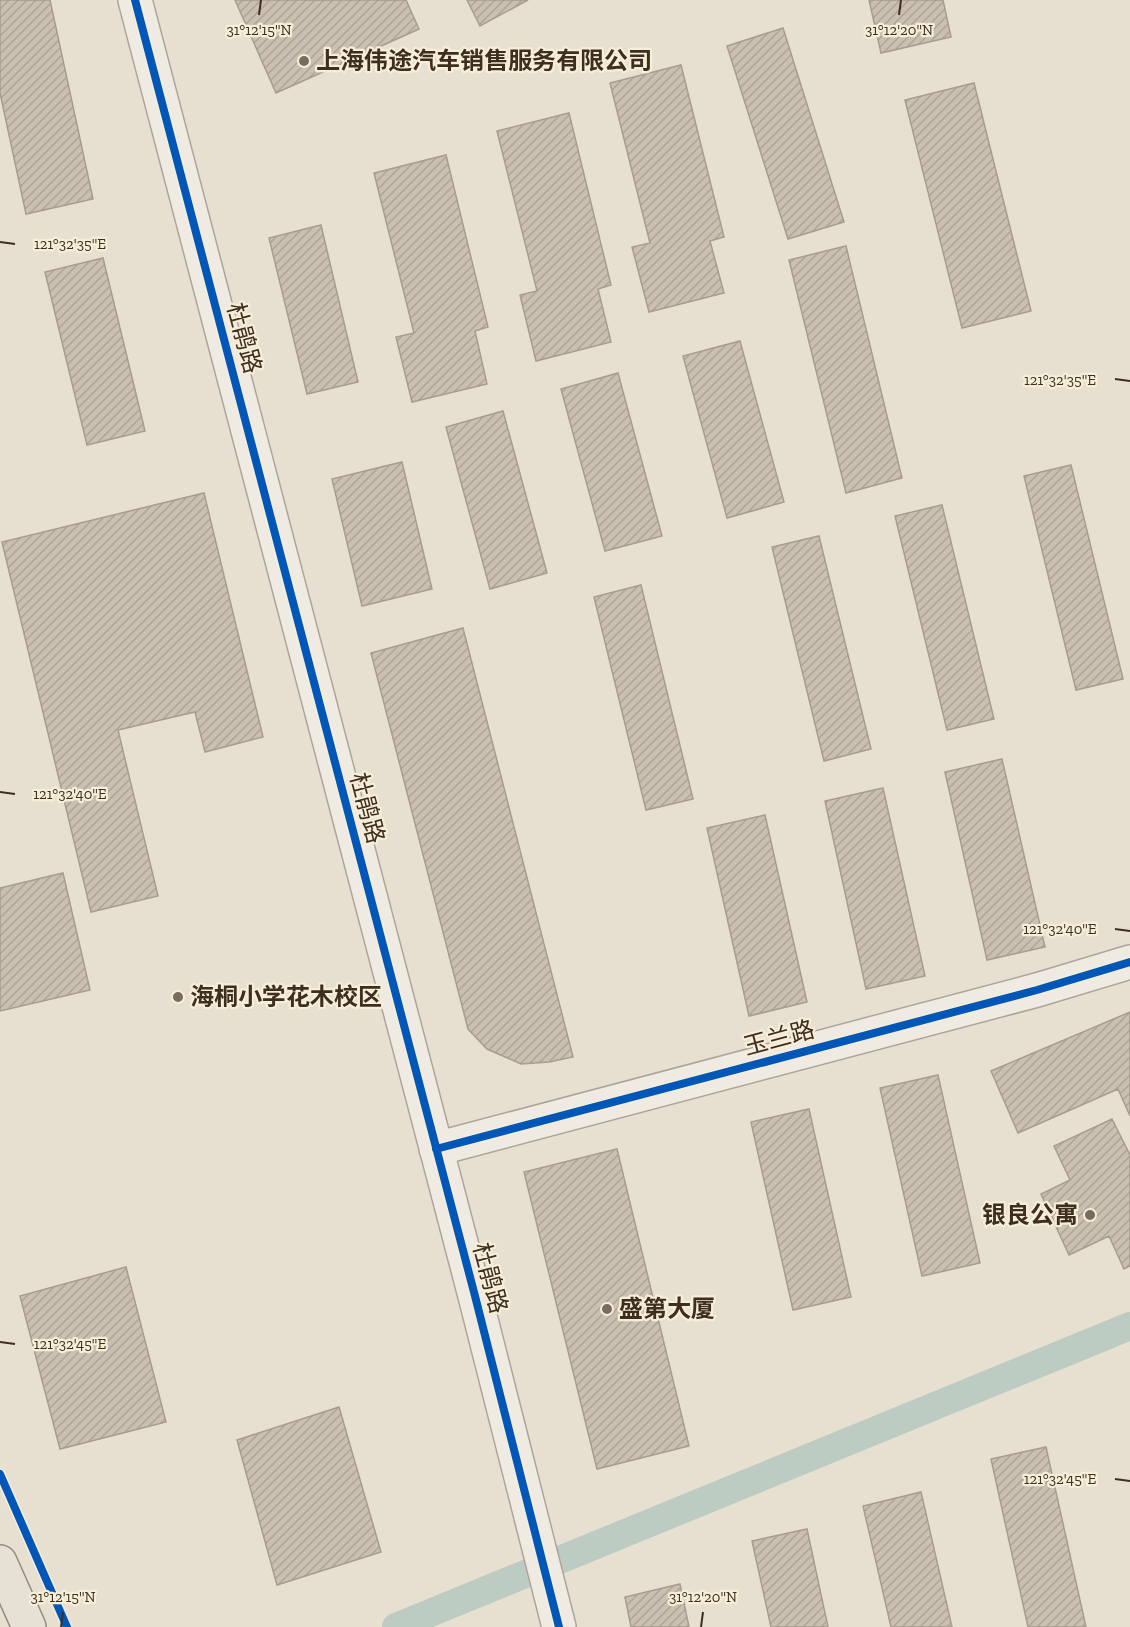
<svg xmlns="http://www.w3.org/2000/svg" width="1130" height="1627" viewBox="0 0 1130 1627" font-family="'Zilla Slab','Noto Sans SC',serif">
	<defs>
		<pattern id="building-hatch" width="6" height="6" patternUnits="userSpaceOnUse" patternTransform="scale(1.5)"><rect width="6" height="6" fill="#cbbfb2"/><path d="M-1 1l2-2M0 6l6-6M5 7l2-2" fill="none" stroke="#afa499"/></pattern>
	</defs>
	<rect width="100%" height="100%" fill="#e7e0d1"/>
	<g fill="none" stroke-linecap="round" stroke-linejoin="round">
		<path stroke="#bcccc2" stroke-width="28" d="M396 1627 1130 1326"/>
	</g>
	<path fill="url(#building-hatch)" stroke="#a89c90" stroke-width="1.5" d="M0 0H50L93 199 26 214 0 93Z
		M235 0H406L419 29 276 93Z
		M467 0H528L480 26Z
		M869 0H943L951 37 881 53Z
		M783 28 844 222 788 239 727 46Z
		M681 65 724 237 710 241 724 293 649 312 632 247 650 243 610 83Z
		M974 83 1031 311 962 328 905 100Z
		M569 113 611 285 598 289 611 342 536 361 520 295 537 291 497 131Z
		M446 155 488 327 475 331 487 384 412 402 396 337 414 333 374 173Z
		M321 225 358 382 307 394 269 238Z
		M846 246 902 478 846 493 789 260Z
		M103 258 145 431 87 445 45 272Z
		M740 341 784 502 727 518 683 356Z
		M618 373 662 536 605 551 561 389Z
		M503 411 547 573 490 589 446 427Z
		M402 462 432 589 362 606 332 479Z
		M1071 465 1123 679 1076 690 1024 476Z
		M204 493 263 737 205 752 195 712 118 730 158 896 91 912 2 542Z
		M942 505 994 719 947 730 895 516Z
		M819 536 871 749 824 761 772 547Z
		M641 585 693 799 646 810 594 597Z
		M463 628 573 1057 549 1062 521 1064 487 1049 468 1029 371 653Z
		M1002 759 1045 947 987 960 945 772Z
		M883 788 925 976 866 989 825 801Z
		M765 815 807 1002 749 1016 707 828Z
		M63 873 90 990 0 1011V888Z
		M1130 1012V1116L1118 1089 1018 1133 991 1071Z
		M938 1075 980 1263 922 1276 880 1088Z
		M809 1109 851 1297 793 1310 751 1122Z
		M1112 1119 1130 1155V1266L1124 1269 1109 1236 1069 1255 1041 1194 1070 1180 1054 1146Z
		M617 1149 689 1446 597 1469 524 1172Z
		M126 1267 166 1422 60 1449 20 1296Z
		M339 1407 381 1552 277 1585 237 1440Z
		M1046 1447 1086 1627H1028L991 1459Z
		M921 1492 952 1627H891L863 1506Z
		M807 1529 828 1627H771L752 1541Z
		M680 1584 689 1627H631L625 1597Z"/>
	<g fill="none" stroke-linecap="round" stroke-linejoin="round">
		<defs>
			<path id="street" d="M135 0 475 1296 559 1627
				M436 1149 1037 990 1130 962"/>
			<path id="primary" d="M0 1562 29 1627"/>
		</defs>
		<use href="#street" stroke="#ada599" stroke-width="36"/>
		<use href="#primary" stroke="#928b80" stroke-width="36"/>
		<use href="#street" stroke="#efebe3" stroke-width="33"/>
		<use href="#primary" stroke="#e6e1d4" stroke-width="33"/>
		<defs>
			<path id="cycleway" d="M135 0 475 1296 559 1627
				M436 1149 1037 990 1130 962
				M0 1474 67 1627"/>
		</defs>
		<use href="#cycleway" stroke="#f7eed8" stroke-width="11"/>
		<use href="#cycleway" stroke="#0057b8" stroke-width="8"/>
	</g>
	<path fill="none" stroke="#3d2e20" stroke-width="2" d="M259 15 261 0M899 15 901 0M0 242 15 244M1115 379 1130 381M0 792 15 794M1115 929 1130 931M0 1342 15 1344M1115 1479 1130 1481M61 1627 63 1612M701 1627 703 1612"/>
	<g fill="#786c5e" stroke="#f7eed8" stroke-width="2">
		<circle cx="304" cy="61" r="6"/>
		<circle cx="178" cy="997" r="6"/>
		<circle cx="1090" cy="1215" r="6"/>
		<circle cx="607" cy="1309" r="6"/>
	</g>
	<g text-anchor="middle" stroke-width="4.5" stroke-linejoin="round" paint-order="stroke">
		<g font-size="24" font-weight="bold" fill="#3d2e20" stroke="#f7eed8" text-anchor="start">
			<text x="316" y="69">上海伟途汽车销售服务有限公司</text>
			<text x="190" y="1005">海桐小学花木校区</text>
			<text x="1078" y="1223" text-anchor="end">银良公寓</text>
			<text x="619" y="1317">盛第大厦</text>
		</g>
		<g font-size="24" fill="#3d2e20" stroke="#f7eed8">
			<text transform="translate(244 338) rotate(75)" y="8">杜鹃路</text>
			<text transform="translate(367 808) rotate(75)" y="8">杜鹃路</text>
			<text transform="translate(779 1038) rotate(-15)" y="8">玉兰路</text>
			<text transform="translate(490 1278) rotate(75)" y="8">杜鹃路</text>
		</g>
	</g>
	<g font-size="15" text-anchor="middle" fill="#3d2e20" stroke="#f7eed8" stroke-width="4.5" stroke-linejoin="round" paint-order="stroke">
		<text x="259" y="35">31°12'15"N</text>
		<text x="899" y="35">31°12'20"N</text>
		<text x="70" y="249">121°32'35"E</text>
		<text x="1060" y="385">121°32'35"E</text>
		<text x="70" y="799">121°32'40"E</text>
		<text x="1060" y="934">121°32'40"E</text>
		<text x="70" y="1349">121°32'45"E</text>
		<text x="1060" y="1484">121°32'45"E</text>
		<text x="63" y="1602">31°12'15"N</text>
		<text x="703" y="1602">31°12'20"N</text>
	</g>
</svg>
